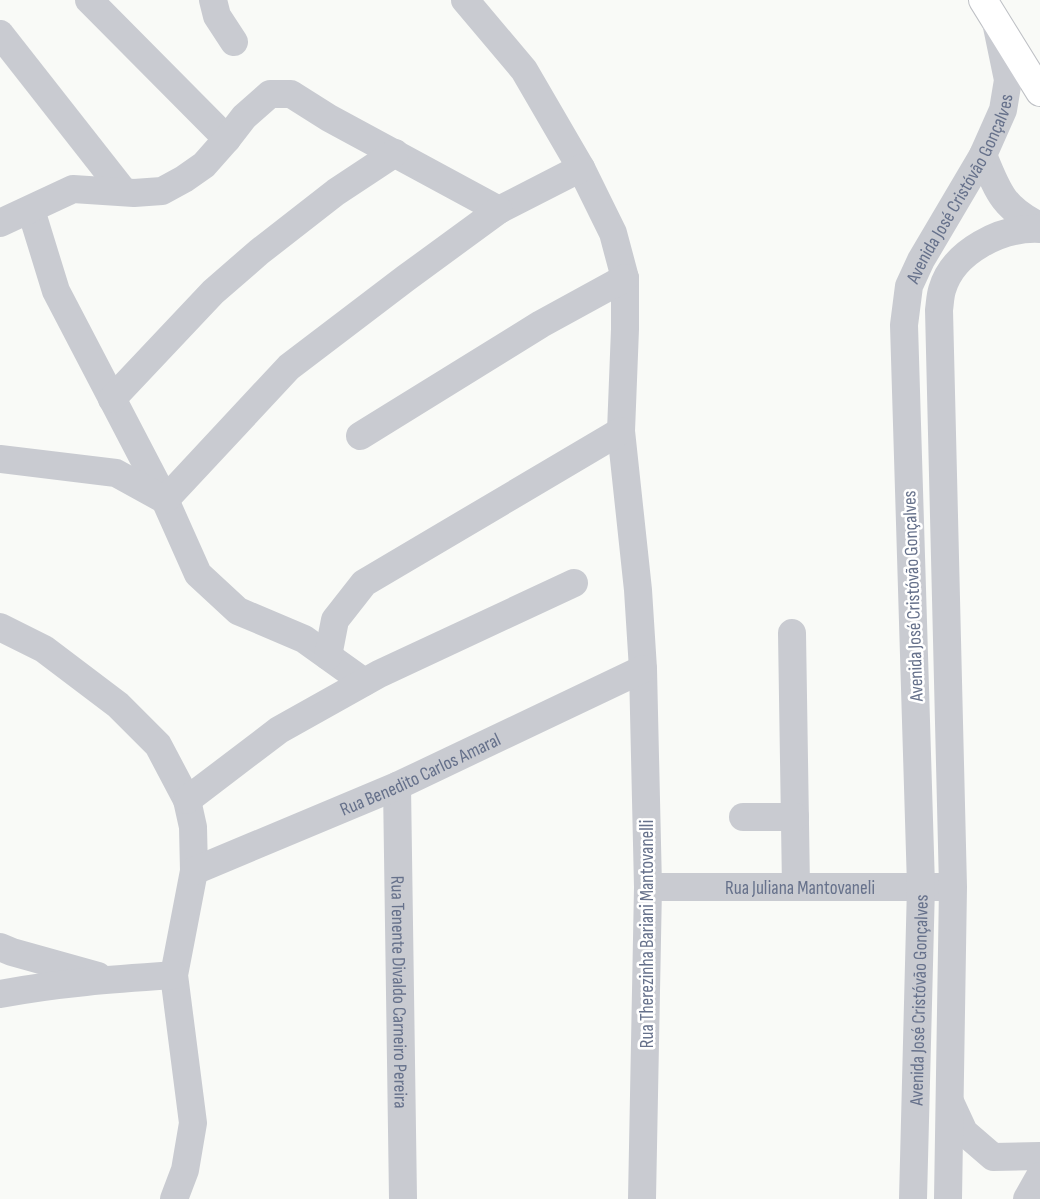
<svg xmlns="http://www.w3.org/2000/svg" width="1040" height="1199" viewBox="0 0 1040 1199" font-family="'Sofia Sans Condensed',sans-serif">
	<rect width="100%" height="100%" fill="#f9faf7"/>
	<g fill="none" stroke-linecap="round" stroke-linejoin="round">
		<defs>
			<path id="major" d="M983 0 1040 92"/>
		</defs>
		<use href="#major" stroke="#bec0c5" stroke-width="30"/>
		<g stroke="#c9cbd1" stroke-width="28">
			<path d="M89 0 227 139"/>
			<path d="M213 0 217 16 234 42"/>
			<path d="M465 0 524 70 581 168 613 233 625 278V329L621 431 638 590 643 669 648 887 642 1199"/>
			<path d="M0 34 124 192"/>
			<path d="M983 155C998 192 1003 208 1040 226"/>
			<path d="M31 210 56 291 165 500 198 574 238 611 304 639 364 682"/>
			<path d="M0 223 73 189 134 193 162 191 184 179 204 165 227 139 244 117 270 94H291L329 118 499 210 581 168"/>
			<path d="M112 399 213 292 259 252 336 192 395 153"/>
			<path d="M360 436 541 324 625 278"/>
			<path d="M0 459 116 473 165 500 289 367 406 278 499 210"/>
			<path d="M0 627 44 649 118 705 158 745 187 800 193 827 194 871 174 975 193 1123 185 1170 174 1199"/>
			<path d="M792 633 796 887"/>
			<path d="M328 656 335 620 364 583 621 431"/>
			<path id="s1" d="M397 786 403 1199"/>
			<path d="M187 800 279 730 379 674 574 583"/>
			<path d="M743 817H795"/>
			<path id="s2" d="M194 871 397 786 643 669"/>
			<path id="s3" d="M648 887H939"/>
			<path d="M0 947 12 952 98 976"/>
			<path d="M0 994C57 983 116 979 174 975"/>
			<path d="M951 1104 964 1132 993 1157 1040 1156"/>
			<path id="s4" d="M913 1199 921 886 904 325 909 286 921 260 983 155 1003 110 1008 80 996 22"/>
			<path d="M948 1199 953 887 939 310C940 303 940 297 942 290 953 251 1002 227 1040 229"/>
			<path d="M1027 1199 1040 1176"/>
		</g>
		<use href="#major" stroke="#fff" stroke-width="28"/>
	</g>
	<g text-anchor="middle" stroke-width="5" stroke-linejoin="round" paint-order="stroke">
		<g font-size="19" fill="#66718b" stroke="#fff">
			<text dy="7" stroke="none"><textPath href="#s4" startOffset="1024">Avenida José Cristóvão Gonçalves</textPath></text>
			<text transform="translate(912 596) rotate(-92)" y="7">Avenida José Cristóvão Gonçalves</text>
			<text dy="7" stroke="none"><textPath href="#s2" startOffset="246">Rua Benedito Carlos Amaral</textPath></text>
			<text dy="7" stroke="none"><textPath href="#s3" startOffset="152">Rua Juliana Mantovaneli</textPath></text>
			<text transform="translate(646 934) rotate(-90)" y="7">Rua Therezinha Bariani Mantovanelli</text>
			<text dy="7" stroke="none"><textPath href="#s1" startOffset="206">Rua Tenente Divaldo Carneiro Pereira</textPath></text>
			<text dy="7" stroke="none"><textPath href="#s4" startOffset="199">Avenida José Cristóvão Gonçalves</textPath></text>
		</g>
	</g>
</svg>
